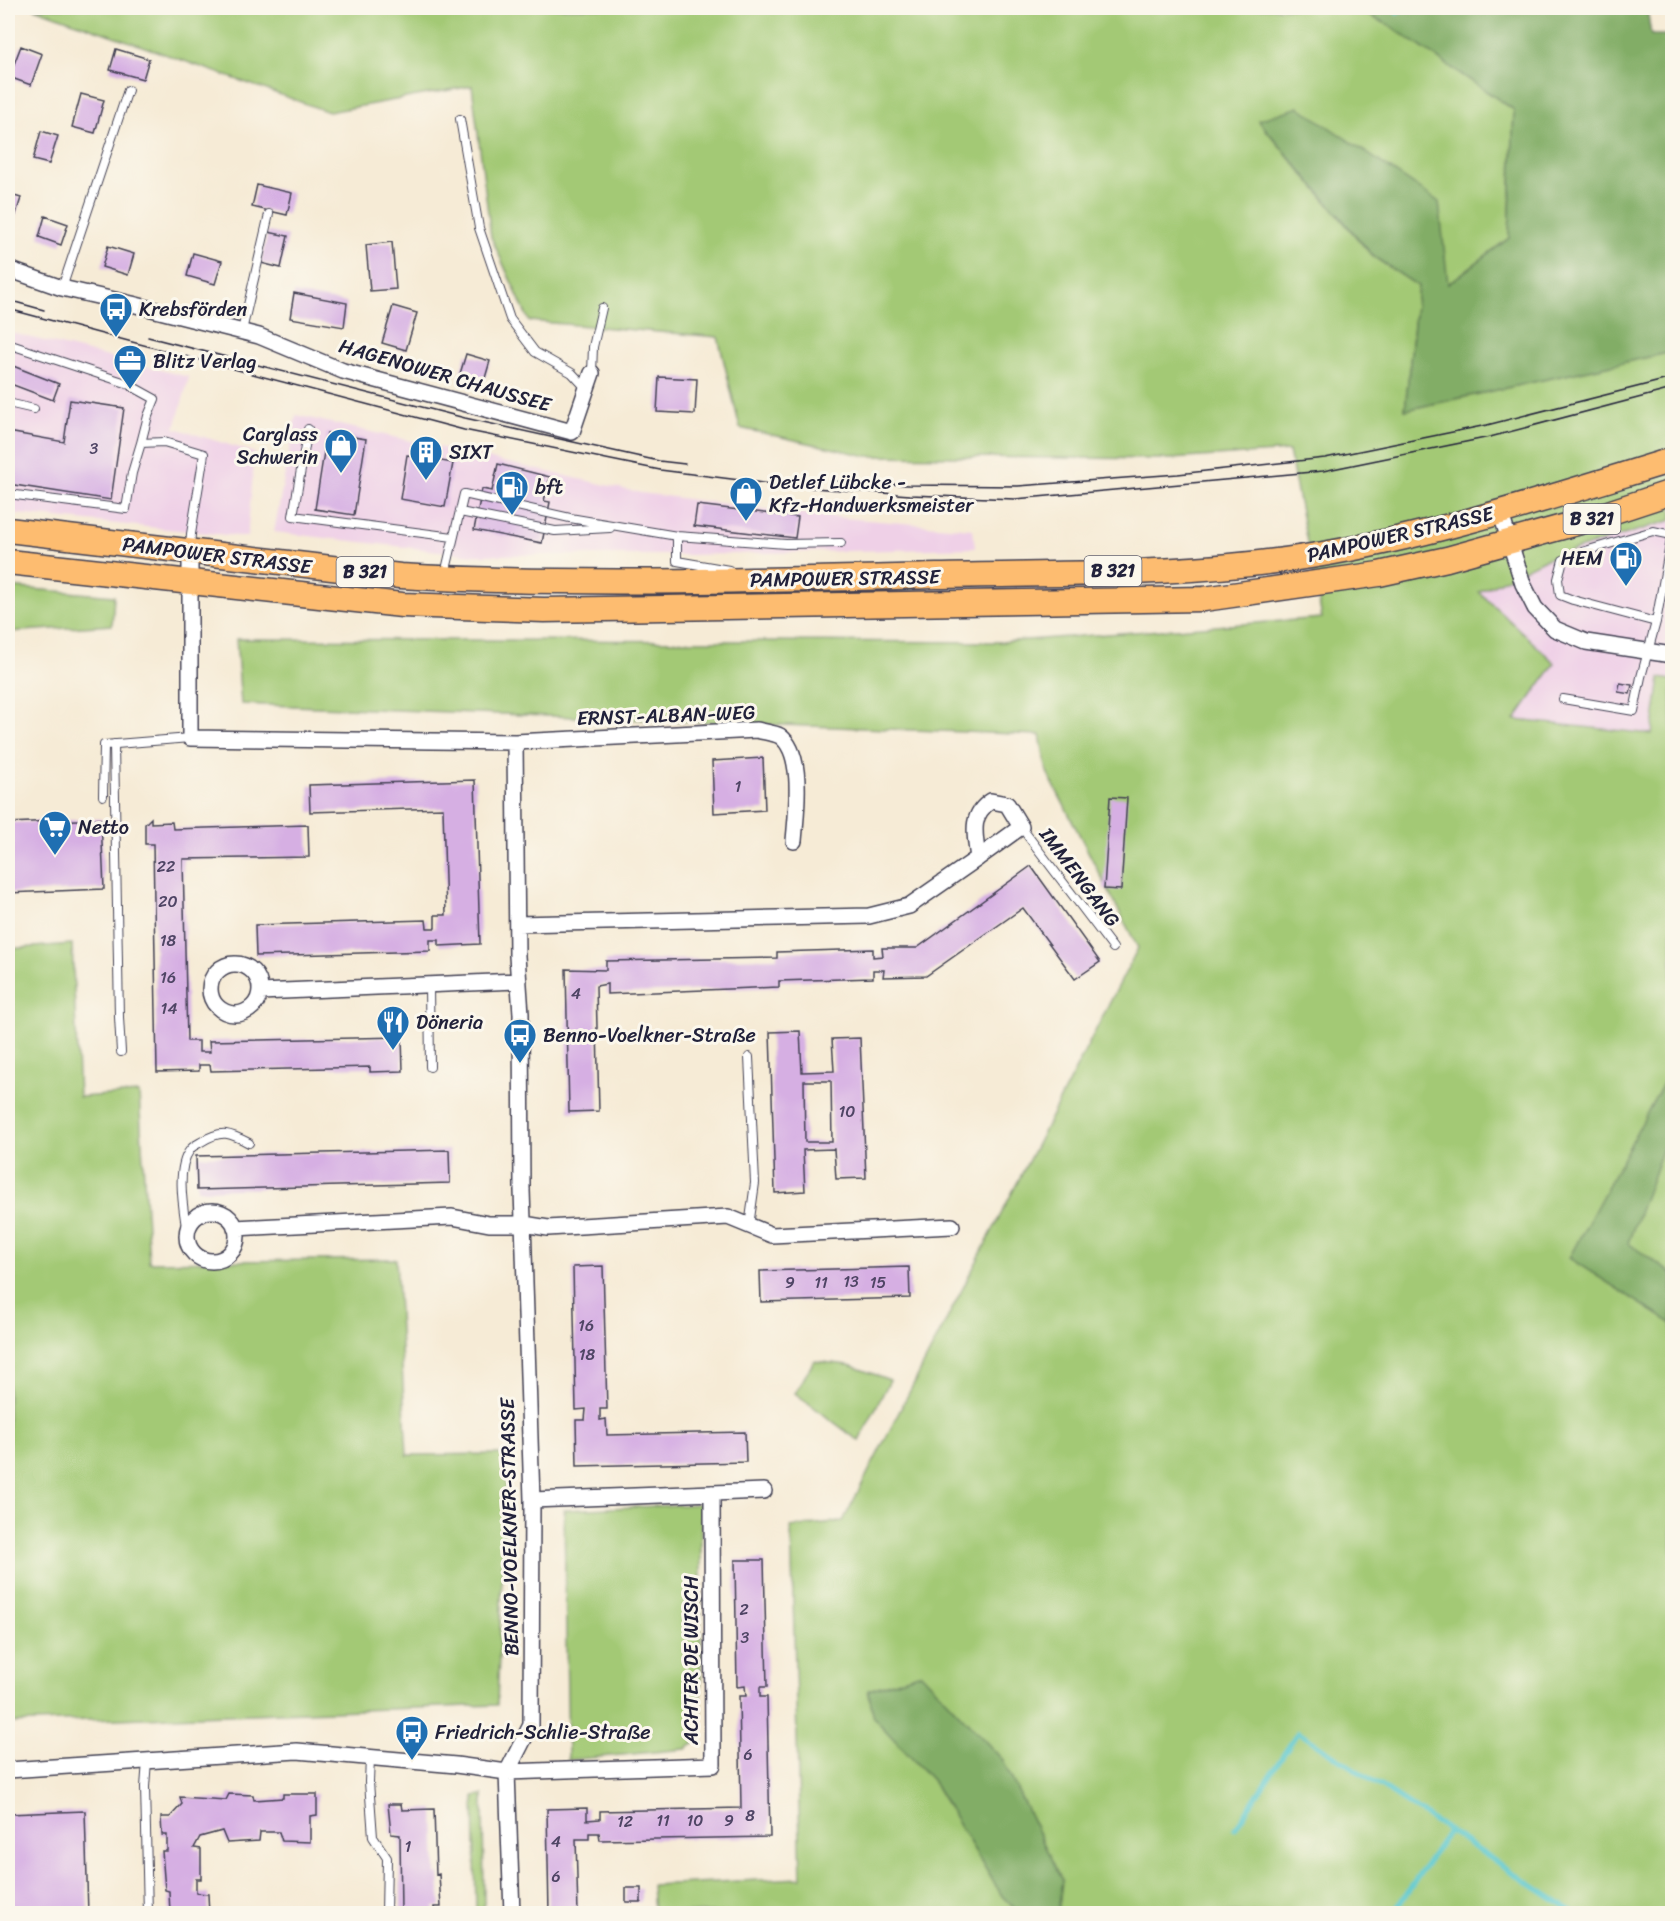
<svg xmlns="http://www.w3.org/2000/svg" width="1680" height="1921" viewBox="0 0 1680 1921" font-family="Sriracha,sans-serif">
	<rect width="100%" height="100%" fill="#fbf7ec"/>
	<filter id="ink" filterUnits="userSpaceOnUse"><feTurbulence type="fractalNoise" baseFrequency=".0167" numOctaves="2"/><feDisplacementMap in="SourceGraphic" scale="12" xChannelSelector="R" yChannelSelector="G"/><feConvolveMatrix kernelMatrix="1 2 1 2 8 2 1 2 1" color-interpolation-filters="sRGB"/></filter>
	<filter id="wash" filterUnits="userSpaceOnUse"><feTurbulence type="fractalNoise" baseFrequency=".008" numOctaves="4" result="noise"/><feDisplacementMap in="SourceGraphic" scale="24" xChannelSelector="R" yChannelSelector="G"/><feGaussianBlur stdDeviation="1.35" result="paint"/><feColorMatrix in="noise" values="0 0 0 0 0 0 0 0 0 0 0 0 0 0 0 0 0 1.4 0 .05"/><feComposite in="paint" operator="in"/></filter>
	<g filter="url(#wash)">
		<rect width="100%" height="100%" fill="#f6ebd6"/>
		<path fill="#efd0e7" d="M8 332 189 377 175 428 255 453 247 537 8 513Z
			M296 415 641 493 820 516 973 529 975 548 687 555H473L274 532Z
			M1672 520V680L1660 679 1652 734 1514 720 1511 624 1478 592 1543 560Z"/>
		<path fill="#a3c974" stroke="#627658" stroke-width="1.5" d="M34 8H1353L1387 24 1514 110 1509 238 1448 284 1258 120 1372 256 1418 286 1405 410 1672 352V520L1543 560 1479 592 1555 663 1515 720 1652 734 1660 678 1672 680V817L1668 823 1672 824V1913H654L652 1885 801 1878 791 1527 843 1521 1138 948 1047 772 1040 735 241 704 236 639 1001 642 1322 618 1289 451 1171 459 867 456 740 428 718 337 529 321 491 237 472 86 329 112Z
			M8 587 114 596 112 625 8 632Z
			M72 944 79 1097 139 1093 149 1262 396 1259 407 1455 507 1454 497 1705 8 1723V949Z
			M814 1361 849 1365 890 1380 859 1441 795 1393Z
			M701 1504V1739L686 1749 568 1760 564 1510Z
			M483 1795 484 1913H476L474 1796Z"/>
		<path fill="#82ad66" stroke="#526850" stroke-width="1.5" d="M1353 8H1647L1651 35H1672V352L1405 410 1418 286 1373 256 1258 120 1299 107 1439 202 1448 284 1509 238 1514 110 1387 24Z
			M1672 1067V1151L1664 1146 1628 1243 1672 1274V1324L1569 1258Z
			M921 1673 1002 1759 1062 1881 1058 1913H1019L1002 1896 932 1780 874 1718 868 1690Z"/>
		<g fill="none" stroke-linecap="round" stroke-linejoin="round">
			<path stroke="#5ac8ce" stroke-width="5" d="M1390 8 1398 12 1407 8
				M1235 1829 1298 1732 1576 1914
				M1393 1914 1449 1830"/>
		</g>
		<g id="blocks">
			<path fill="#d6afe3" fill-rule="evenodd" d="M21 46 42 54 31 85 9 77Z
				M116 49 149 59 143 79 110 70Z
				M81 94 104 100 95 133 72 127Z
				M41 131 58 136 49 164 33 160Z
				M257 185 292 193 287 215 252 207Z
				M8 194 21 198 11 230 8 229Z
				M45 216 68 224 61 245 39 237Z
				M268 232 288 236 281 268 261 263Z
				M392 242 396 289 370 291 366 245Z
				M108 246 134 254 128 275 102 267Z
				M193 253 222 261 215 284 187 276Z
				M294 293 347 303 344 327 290 318Z
				M393 306 417 313 406 350 382 343Z
				M466 354 490 361 483 385 459 377Z
				M8 364 59 384 53 400 8 383Z
				M659 377 697 379 695 414 657 412Z
				M70 400 124 408 111 500 8 484V432L64 442Z
				M327 433 366 439 354 515 315 509Z
				M407 455 453 463 445 507 400 499Z
				M498 464 550 477 544 501 550 502 542 543 474 530 482 489 492 491Z
				M697 505 798 517 795 538 694 526Z
				M1620 683 1632 685 1630 694 1618 692Z
				M763 758 765 810 714 813 712 761Z
				M475 780 480 944 439 946V940H430V951L256 956 255 925 426 920 427 928H435V915H446L443 808 310 812 309 785Z
				M1110 797 1127 798 1121 890 1104 889Z
				M151 818V823L172 822 173 829 308 825 309 857 183 859 187 1041H199V1052H210L209 1041 402 1037 403 1071 370 1072V1067L211 1071 210 1065H199V1071L157 1072 153 844H145V824Z
				M101 819 104 889 8 893V823Z
				M1031 866 1100 962 1075 979 1023 908 926 976 883 977 884 970H873V978L779 981V987L607 994V984L596 986 599 1111 569 1112 566 969 606 970V961L777 958V952L873 949V957L883 956 882 948H917Z
				M800 1031 802 1072 834 1071 832 1039 860 1038 866 1178 836 1179 834 1149 803 1150 805 1191 775 1193 770 1032ZM804 1081H831L832 1142H805Z
				M449 1150 450 1183 197 1190 196 1156Z
				M603 1266 607 1409H600V1420L606 1419 607 1435 745 1432 746 1462 577 1466 576 1420H585L586 1409 576 1410 573 1267Z
				M909 1267 910 1298 761 1302 760 1271Z
				M735 1560H764L767 1687H760V1697H767L770 1837 600 1840 599 1833H589V1839H576L578 1914H549L547 1809 587 1808V1820L600 1819V1811L741 1808 739 1696H746L745 1686 737 1687Z
				M229 1794 253 1795 254 1800 283 1798V1794H317V1815L310 1816V1842L282 1841 279 1832H260L259 1841 227 1843 222 1831 200 1837 194 1848 201 1849V1879H196V1893L208 1894 209 1914H170L169 1891 165 1890 162 1851H167V1835H162L161 1817H170L182 1804 180 1797 226 1800Z
				M388 1804H401L402 1810 434 1809 436 1875 439 1874 441 1907H434V1914H401L400 1835 391 1834Z
				M85 1811 88 1914H8V1814Z
				M626 1888H641V1902H626Z"/>
		</g>
	</g>
	<g filter="url(#ink)">
		<use href="#blocks" fill-opacity="0" stroke="#424052" stroke-width="1.5"/>
		<g fill="none" stroke-linecap="round" stroke-linejoin="round">
			<defs>
				<path id="lane" d="M460 119 479 228 510 319 535 352 572 373 586 388
					M62 288 128 90
					M242 331 269 214
					M8 344 126 383 155 399 148 416 141 443
					M592 373 593 347 602 308
					M8 403 34 409
					M308 429 293 516 453 537
					M8 494 126 509 132 473 141 443 164 442 204 454 191 534 190 548
					M460 512 555 531 610 528
					M677 536 786 544 841 543
					M445 574 464 494 570 518 677 536V561L729 570
					M1656 622 1573 600 1560 595 1558 579 1563 560 1582 552 1653 531 1672 535
					M1563 699 1634 711 1641 677 1656 622 1672 534
					M114 744 119 1017 121 1052
					M103 796 104 745 190 738
					M1021 827 1113 948
					M429 985 430 1067
					M749 1057 755 1183 749 1226
					M187 1234C184 1211 175 1169 190 1150 192 1146 198 1144 201 1142 222 1129 230 1133 249 1143
					M370 1758 369 1782 373 1837 387 1858 386 1914
					M147 1761 145 1787 148 1914"/>
				<path id="street" d="M8 269 62 288 132 304 259 336 343 371 572 432 592 373
					M1500 511 1523 584 1535 608 1555 629 1586 642 1672 655
					M190 553V738L515 742 757 730C764 732 774 733 780 736 805 754 796 814 794 841
					M517 924 869 916 909 906 978 858C975 835 969 815 991 801L1007 804 1021 827 978 858
					M210 989a25 25 0 1 1 50 0a25 25 0 1 1-50 0Z
					M260 992 519 981
					M187 1236a25 25 0 1 1 50 0a25 25 0 1 1-50 0Z
					M235 1228 452 1217 489 1224H524L548 1228 728 1217 772 1235 952 1226
					M532 1500 764 1491
					M8 1770 297 1751 456 1765 507 1772 713 1765 712 1493
					M512 1914 507 1772 531 1725 532 1500 522 1190 521 1014 517 956 515 742"/>
				<path id="primary" d="M8 530 400 576C579 586 758 580 937 576 1061 573 1187 576 1311 556 1434 536 1554 496 1672 460
					M8 562 402 605 544 610 1204 599 1379 574 1447 559 1584 521 1672 492"/>
			</defs>
			<use href="#lane" stroke="#424052" stroke-width="10"/>
			<use href="#street" stroke="#424052" stroke-width="18"/>
			<use href="#primary" stroke="#424052" stroke-width="27"/>
			<use href="#lane" stroke="#fff" stroke-width="8"/>
			<use href="#street" stroke="#fff" stroke-width="15"/>
			<use href="#primary" stroke="#fdbc70" stroke-width="24"/>
			<path stroke="#22223b" stroke-width="1.5" d="M8 300 44 310
				M8 309 464 430 660 470 786 486 910 495 1015 499 1323 471 1490 437 1672 389
				M148 337 465 418 659 461 685 464
				M831 481 908 485 1018 486 1178 474 1325 458 1487 425 1672 378"/>
		</g>
	</g>
	<defs>
		<symbol id="bus-pin" viewBox="-11 -11 22 30"><path d="M0 17L-7.5 6A9.5 9.5 0 1 1 7.5 6Z" fill="#1f6fb2" stroke="#fbf7ec"/><path d="M-5-6H5V4H4V6H2V4H-2V6H-4V4H-5ZM-3.5-4V0h7V-4ZM-3.5 1.2v1.5H-2V1.2ZM2 1.2v1.5H3.5V1.2Z" fill="#fff"/></symbol>
		<symbol id="office-pin" viewBox="-11 -11 22 30"><path d="M0 17L-7.5 6A9.5 9.5 0 1 1 7.5 6Z" fill="#1f6fb2" stroke="#fbf7ec"/><path d="M-6-3h4V-5.5h4V-3h4V5H-6ZM-1-4.5V-3h2v-1.5ZM-6 0V1H6V0Z" fill="#fff"/></symbol>
		<symbol id="shop-pin" viewBox="-11 -11 22 30"><path d="M0 17L-7.5 6A9.5 9.5 0 1 1 7.5 6Z" fill="#1f6fb2" stroke="#fbf7ec"/><path d="M-5-2.5h2.3a2.7 3.5 0 0 1 5.4 0H5L5.5 6h-11ZM-1.5-2.5h3a1.5 2.3 0 0 0-3 0Z" fill="#fff"/></symbol>
		<symbol id="building-pin" viewBox="-11 -11 22 30"><path d="M0 17L-7.5 6A9.5 9.5 0 1 1 7.5 6Z" fill="#1f6fb2" stroke="#fbf7ec"/><path d="M-4-6H4V6H1V3H-1V6H-4ZM-2.5-4.3h1.7v1.8h-1.7ZM.8-4.3h1.7v1.8H.8ZM-2.5-1h1.7V.8h-1.7ZM.8-1h1.7V.8H.8Z" fill="#fff"/></symbol>
		<symbol id="fuel-pin" viewBox="-11 -11 22 30"><path d="M0 17L-7.5 6A9.5 9.5 0 1 1 7.5 6Z" fill="#1f6fb2" stroke="#fbf7ec"/><path d="M-5.5-6h7V0h2V4h1.3V-2.5L3-4.5l.8-.8L6-3V5H2.5V1h-1V6h-7ZM-4.2-4.7v3.2H.2V-4.7Z" fill="#fff"/></symbol>
		<symbol id="supermarket-pin" viewBox="-11 -11 22 30"><path d="M0 17L-7.5 6A9.5 9.5 0 1 1 7.5 6Z" fill="#1f6fb2" stroke="#fbf7ec"/><path d="M-6-5.5h2.5l.6 2H6L4.5 2H-2.5L-4.4-4H-6ZM-1.5 3.2a1.3 1.3 0 1 0 .1 0ZM3 3.2a1.3 1.3 0 1 0 .1 0Z" fill="#fff"/></symbol>
		<symbol id="restaurant-pin" viewBox="-11 -11 22 30"><path d="M0 17L-7.5 6A9.5 9.5 0 1 1 7.5 6Z" fill="#1f6fb2" stroke="#fbf7ec"/><path d="M-5-6h1v4h1v-4h1v4h1v-4h1v5L-1.5 .5V6h-2V.5L-5-1ZM5-6V6H3V1.5H1.5Q1.5-4 5-6Z" fill="#fff"/></symbol>
	</defs>
	<g fill-rule="evenodd">
		<use href="#bus-pin" x="97" y="290" width="38" height="52"/>
		<use href="#office-pin" x="111" y="342" width="38" height="52"/>
		<use href="#shop-pin" x="322" y="426" width="38" height="52"/>
		<use href="#building-pin" x="407" y="433" width="38" height="52"/>
		<use href="#fuel-pin" x="493" y="468" width="38" height="52"/>
		<use href="#shop-pin" x="727" y="474" width="38" height="52"/>
		<use href="#fuel-pin" x="1607" y="539" width="38" height="52"/>
		<use href="#supermarket-pin" x="36" y="808" width="38" height="52"/>
		<use href="#restaurant-pin" x="374" y="1003" width="38" height="52"/>
		<use href="#bus-pin" x="501" y="1016" width="38" height="52"/>
		<use href="#bus-pin" x="393" y="1713" width="38" height="52"/>
	</g>
	<g text-anchor="middle" stroke-width="6" stroke-linejoin="round" paint-order="stroke">
		<g font-size="16" fill="#4f4565">
			<text x="94" y="454">3</text>
			<text x="738" y="792">1</text>
			<text x="166" y="872">22</text>
			<text x="168" y="907">20</text>
			<text x="168" y="946">18</text>
			<text x="168" y="983">16</text>
			<text x="576" y="999">4</text>
			<text x="169" y="1014">14</text>
			<text x="847" y="1117">10</text>
			<text x="851" y="1287">13</text>
			<text x="790" y="1288">9</text>
			<text x="821" y="1288">11</text>
			<text x="878" y="1288">15</text>
			<text x="586" y="1331">16</text>
			<text x="587" y="1360">18</text>
			<text x="744" y="1615">2</text>
			<text x="745" y="1643">3</text>
			<text x="748" y="1760">6</text>
			<text x="750" y="1821">8</text>
			<text x="663" y="1826">11</text>
			<text x="695" y="1826">10</text>
			<text x="729" y="1826">9</text>
			<text x="625" y="1827">12</text>
			<text x="556" y="1847">4</text>
			<text x="408" y="1852">1</text>
			<text x="556" y="1882">6</text>
		</g>
		<g fill="#fbf7ec" stroke="#636270" stroke-width="1.5">
			<rect x="1563.5" y="504" width="57" height="30" rx="4.5"/>
			<rect x="1084.5" y="556" width="57" height="30" rx="4.5"/>
			<rect x="336.5" y="557" width="57" height="30" rx="4.5"/>
		</g>
		<g font-size="18" font-weight="bold" fill="#22223b">
			<text x="1592" y="525">B 321</text>
			<text x="1113" y="577">B 321</text>
			<text x="365" y="578">B 321</text>
		</g>
		<g font-size="20" fill="#22223b" stroke="#fbf7ec" text-anchor="start">
			<text x="139" y="316">Krebsförden</text>
			<text x="153" y="368">Blitz Verlag</text>
			<text x="318" y="441" text-anchor="end">Carglass<tspan x="318" dy="23">Schwerin</tspan></text>
			<text x="449" y="459">SIXT</text>
			<text x="769" y="489">Detlef Lübcke -<tspan x="769" dy="23">Kfz-Handwerksmeister</tspan></text>
			<text x="535" y="494">bft</text>
			<text x="1603" y="565" text-anchor="end">HEM</text>
			<text x="78" y="834">Netto</text>
			<text x="416" y="1029">Döneria</text>
			<text x="543" y="1042">Benno-Voelkner-Straße</text>
			<text x="435" y="1739">Friedrich-Schlie-Straße</text>
		</g>
		<g font-size="20" fill="#22223b" stroke="#fbf7ec">
			<text transform="translate(445 375) rotate(16)" y="7">HAGENOWER CHAUSSEE</text>
			<text transform="translate(1400 534) rotate(-13)" y="7">PAMPOWER STRASSE</text>
			<text transform="translate(217 555) rotate(7)" y="7">PAMPOWER STRASSE</text>
			<text transform="translate(845 578) rotate(-1)" y="7">PAMPOWER STRASSE</text>
			<text transform="translate(666 715) rotate(-2)" y="7">ERNST-ALBAN-WEG</text>
			<text transform="translate(1080 877) rotate(53)" y="7">IMMENGANG</text>
			<text transform="translate(509 1527) rotate(-91)" y="7">BENNO-VOELKNER-STRASSE</text>
			<text transform="translate(691 1660) rotate(-90)" y="7">ACHTER DE WISCH</text>
		</g>
	</g>
	<rect width="1680" height="1921" fill="none" stroke="#fbf7ec" stroke-width="30"/>
</svg>
